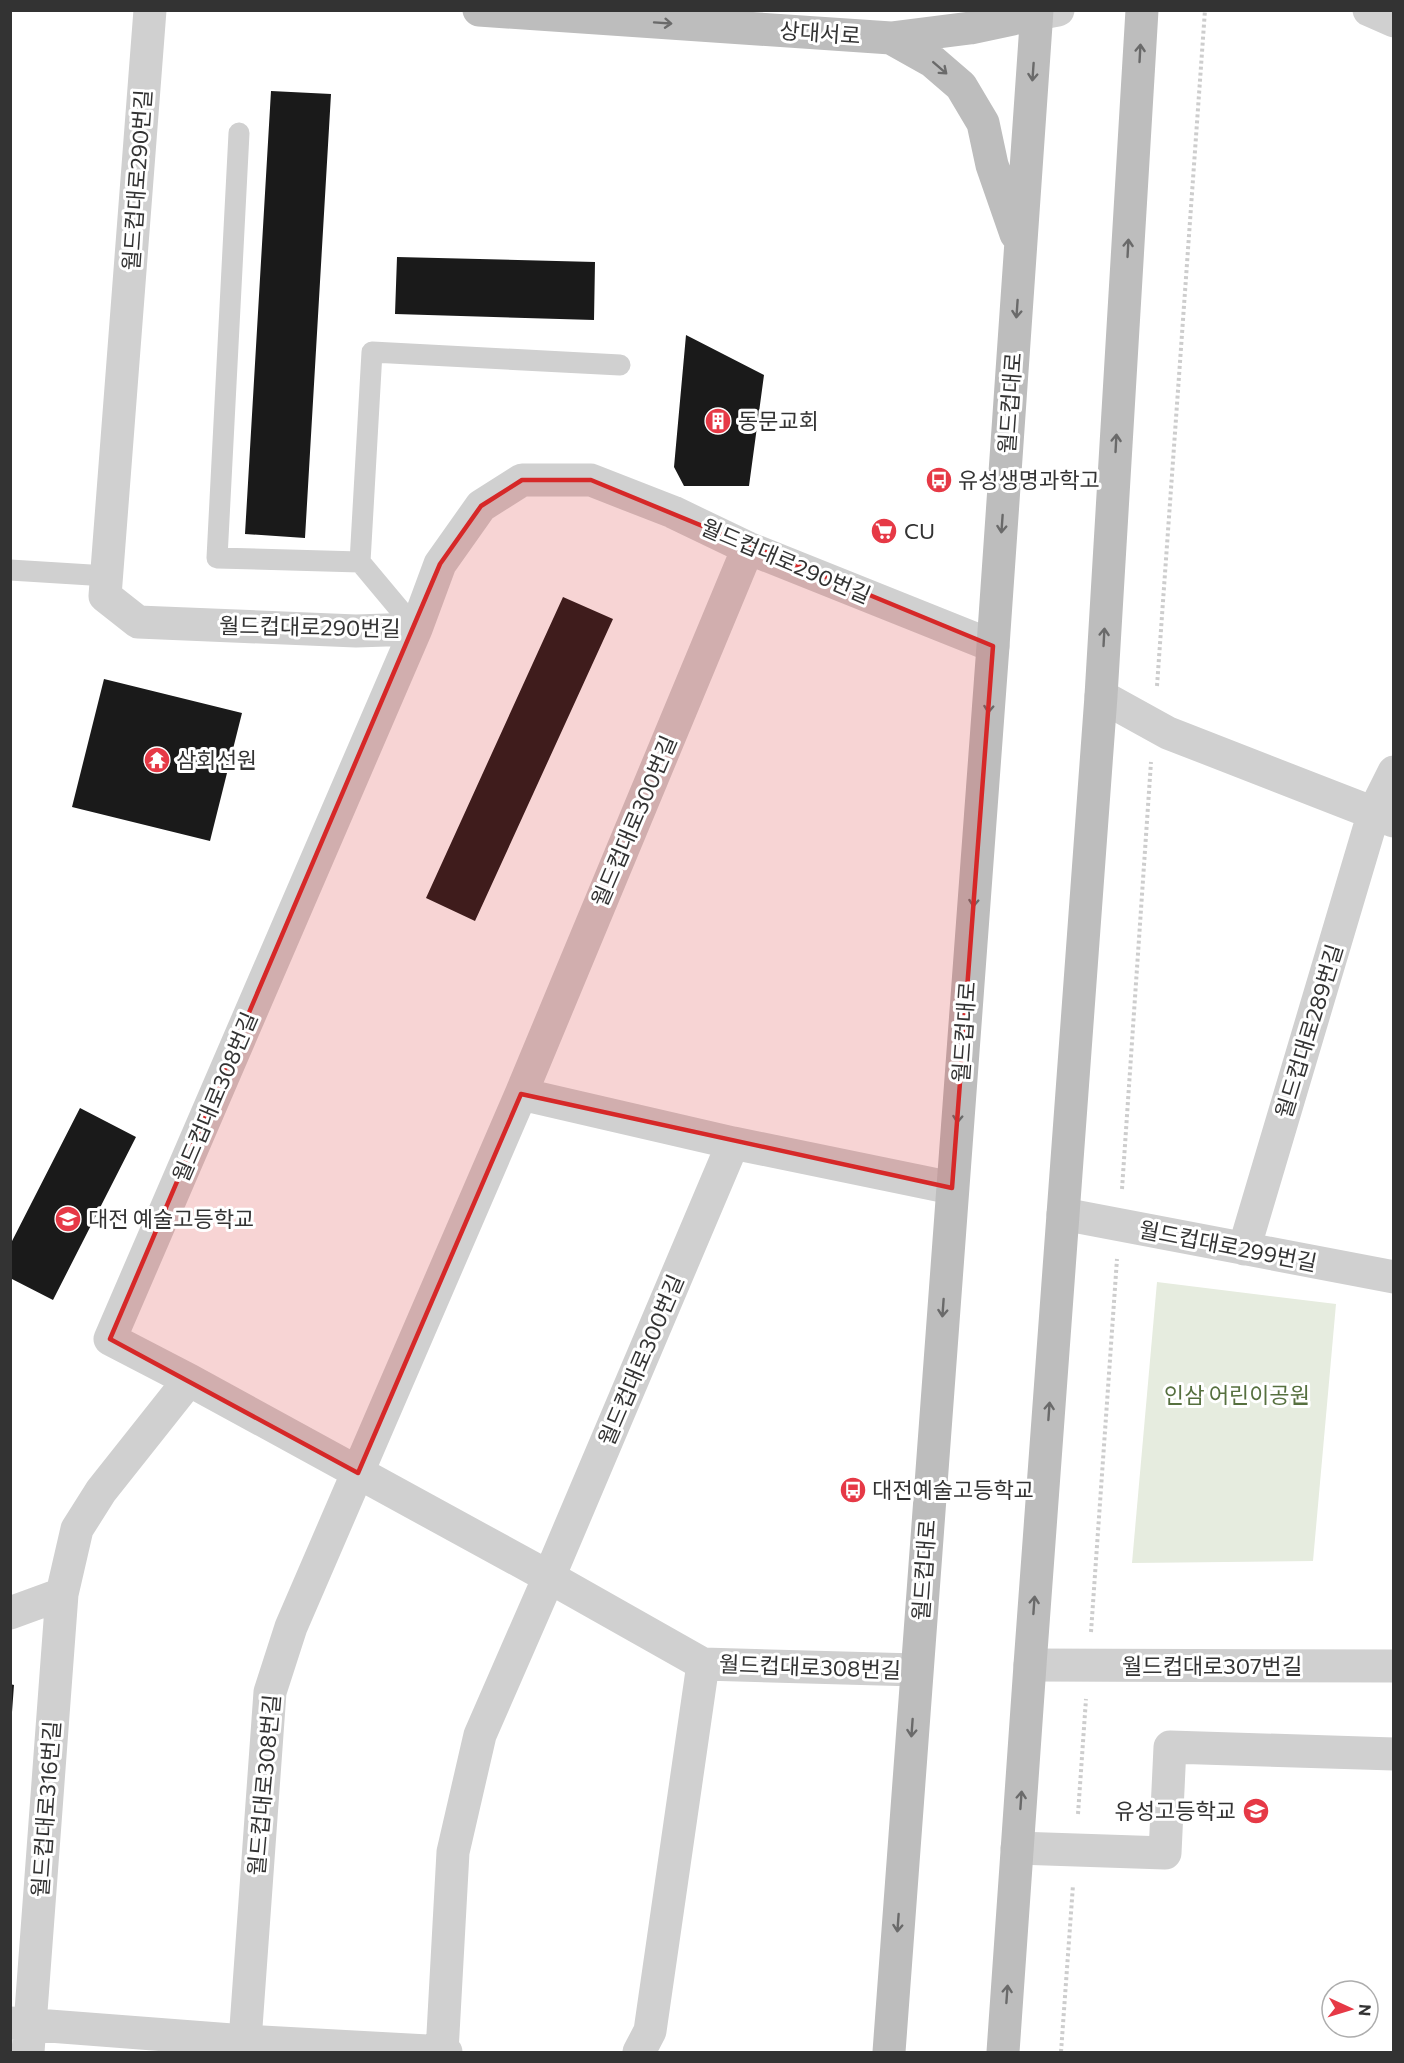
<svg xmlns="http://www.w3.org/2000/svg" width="1404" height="2063" viewBox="0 0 1404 2063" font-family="Commissioner,'Noto Sans KR',sans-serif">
	<rect width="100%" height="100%" fill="#fff"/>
	<path fill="#e6ecdf" d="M1157 1282 1336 1304 1313 1561 1132 1563Z"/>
	<path fill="#1a1a1a" d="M271 91 331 94 305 538 245 534Z
		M397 257 595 262 594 320 395 314Z
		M686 335 764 375 749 486H684L674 467Z
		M563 597 613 619 475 921 426 898Z
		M104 679 242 713 210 841 72 807Z
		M80 1108 136 1137 53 1300 10 1278V1245Z
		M10 1684 14 1685 12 1712H10Z"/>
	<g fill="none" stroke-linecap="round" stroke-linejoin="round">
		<path stroke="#cdcdcd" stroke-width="4" stroke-dasharray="3 3" stroke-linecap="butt" d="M1157 686 1205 10
			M1122 1189 1151 762
			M1091 1632 1117 1259
			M1078 1814 1086 1699
			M1061 2052 1073 1885"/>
		<path stroke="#d0d0d0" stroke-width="21" d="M239 133 217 558 360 562
			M10 570 107 576
			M416 629 360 562 372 352 620 365"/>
		<path stroke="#d0d0d0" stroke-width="33" d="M150 10 105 596 138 622 356 631 416 629 440 564 481 506 522 480H591L673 512 748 548 993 646
			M1369 10 1394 21
			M1036 14 1058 10
			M416 629 110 1339 189 1380 549 1577 703 1664 916 1670
			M1101 696 1168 733 1394 821
			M521 1094 733 1143 952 1188
			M1063 1214 1394 1277
			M1244 1249 1374 812 1394 772
			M10 1613 62 1594
			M1030 1665 1394 1666
			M1017 1848 1165 1853 1170 1747 1394 1754
			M10 2023 245 2041 446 2052
			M245 2041 270 1692 291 1627 521 1094 748 548
			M28 2052 62 1594 77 1529 101 1491 189 1380
			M442 2052 453 1852 480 1735 549 1577 733 1143
			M639 2052 650 2031 703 1664"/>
		<path stroke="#bdbdbd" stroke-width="33" d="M479 10 891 38 970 28 1036 14
			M891 38 932 61 961 86 983 123 992 165 1016 234
			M889 2052 993 646 1037 10
			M1003 2052 1030 1665 1101 696 1142 10"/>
	</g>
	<defs><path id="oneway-shaft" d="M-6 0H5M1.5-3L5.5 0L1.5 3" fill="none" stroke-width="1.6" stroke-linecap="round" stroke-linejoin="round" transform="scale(1.5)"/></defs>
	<g stroke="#6a6a6a">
		<use href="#oneway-shaft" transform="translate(663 23) rotate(4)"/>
		<use href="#oneway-shaft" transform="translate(1140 53) rotate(-87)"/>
		<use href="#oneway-shaft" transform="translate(940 68) rotate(41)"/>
		<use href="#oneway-shaft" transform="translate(1033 72) rotate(94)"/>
		<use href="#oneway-shaft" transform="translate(1128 248) rotate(-87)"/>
		<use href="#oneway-shaft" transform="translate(1017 309) rotate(94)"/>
		<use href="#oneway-shaft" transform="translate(1116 443) rotate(-87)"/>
		<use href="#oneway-shaft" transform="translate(1002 524) rotate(94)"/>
		<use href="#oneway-shaft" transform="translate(1104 637) rotate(-87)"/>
		<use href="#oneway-shaft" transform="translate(989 704) rotate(94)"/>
		<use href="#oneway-shaft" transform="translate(974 898) rotate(94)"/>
		<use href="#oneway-shaft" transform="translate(958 1114) rotate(94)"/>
		<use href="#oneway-shaft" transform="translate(943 1308) rotate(94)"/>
		<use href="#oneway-shaft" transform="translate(1049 1411) rotate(-86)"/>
		<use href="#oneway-shaft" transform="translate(1034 1605) rotate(-86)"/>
		<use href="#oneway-shaft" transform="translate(912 1728) rotate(94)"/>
		<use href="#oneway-shaft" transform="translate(1021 1800) rotate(-86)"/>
		<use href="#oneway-shaft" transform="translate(898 1923) rotate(94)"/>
		<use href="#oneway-shaft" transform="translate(1007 1994) rotate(-86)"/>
	</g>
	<path fill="#d62828" fill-opacity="0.2" stroke="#d62828" stroke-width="4.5" stroke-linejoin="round" d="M522 480H591L993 646 952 1188 521 1094 358 1473 110 1339 440 564 481 506Z"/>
	<defs>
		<symbol id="building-disc" viewBox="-11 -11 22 22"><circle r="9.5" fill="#e63946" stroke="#fff"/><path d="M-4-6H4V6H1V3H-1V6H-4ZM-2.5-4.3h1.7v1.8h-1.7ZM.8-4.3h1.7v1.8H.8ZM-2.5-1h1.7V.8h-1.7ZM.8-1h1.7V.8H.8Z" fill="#fff"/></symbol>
		<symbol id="bus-disc" viewBox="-11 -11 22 22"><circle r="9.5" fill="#e63946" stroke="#fff"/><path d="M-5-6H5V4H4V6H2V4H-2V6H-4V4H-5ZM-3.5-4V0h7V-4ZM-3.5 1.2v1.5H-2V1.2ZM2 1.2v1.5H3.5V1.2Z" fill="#fff"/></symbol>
		<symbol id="supermarket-disc" viewBox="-11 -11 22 22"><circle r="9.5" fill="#e63946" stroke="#fff"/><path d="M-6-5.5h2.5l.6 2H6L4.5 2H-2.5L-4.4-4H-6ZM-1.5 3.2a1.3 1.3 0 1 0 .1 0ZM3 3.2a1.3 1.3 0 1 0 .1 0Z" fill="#fff"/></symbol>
		<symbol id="temple-disc" viewBox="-11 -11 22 22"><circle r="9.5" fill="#e63946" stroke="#fff"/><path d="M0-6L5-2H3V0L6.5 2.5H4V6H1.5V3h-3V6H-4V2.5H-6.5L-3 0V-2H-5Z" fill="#fff"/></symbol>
		<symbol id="school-disc" viewBox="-11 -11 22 22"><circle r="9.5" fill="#e63946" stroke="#fff"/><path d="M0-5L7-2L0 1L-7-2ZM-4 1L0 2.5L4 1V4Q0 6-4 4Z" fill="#fff"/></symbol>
	</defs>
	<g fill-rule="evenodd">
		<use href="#building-disc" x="703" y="406" width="30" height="30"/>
		<use href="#bus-disc" x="924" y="465" width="30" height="30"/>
		<use href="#supermarket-disc" x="869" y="516" width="30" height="30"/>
		<use href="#temple-disc" x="142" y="745" width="30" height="30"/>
		<use href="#school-disc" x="53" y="1204" width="30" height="30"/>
		<use href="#bus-disc" x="838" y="1475" width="30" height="30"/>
		<use href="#school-disc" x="1241" y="1796" width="30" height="30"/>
	</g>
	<g text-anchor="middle" stroke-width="6" stroke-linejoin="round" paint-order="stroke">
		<g font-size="22" fill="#333" stroke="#fff">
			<text transform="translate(820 33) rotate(4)" y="8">상대서로</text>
			<text transform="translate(137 180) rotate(-86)" y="8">월드컵대로290번길</text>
			<text transform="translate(1010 403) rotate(-86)" y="8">월드컵대로</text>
			<text transform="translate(786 561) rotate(23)" y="8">월드컵대로290번길</text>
			<text transform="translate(310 627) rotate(1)" y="8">월드컵대로290번길</text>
			<text transform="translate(634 821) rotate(-67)" y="8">월드컵대로300번길</text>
			<text transform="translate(1309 1031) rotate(-73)" y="8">월드컵대로289번길</text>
			<text transform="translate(964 1032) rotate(-86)" y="8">월드컵대로</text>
			<text transform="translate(215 1097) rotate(-67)" y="8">월드컵대로308번길</text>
			<text transform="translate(1228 1246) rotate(11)" y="8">월드컵대로299번길</text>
			<text transform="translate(641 1360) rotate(-67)" y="8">월드컵대로300번길</text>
			<text transform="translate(924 1570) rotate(-86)" y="8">월드컵대로</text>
			<text x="1212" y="1674">월드컵대로307번길</text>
			<text transform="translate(810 1667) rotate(2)" y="8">월드컵대로308번길</text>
			<text transform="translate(264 1785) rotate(-85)" y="8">월드컵대로308번길</text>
			<text transform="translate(46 1809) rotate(-86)" y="8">월드컵대로316번길</text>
		</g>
		<g font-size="22" fill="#333" stroke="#fff" text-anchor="start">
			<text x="738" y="429">동문교회</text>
			<text x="958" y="488">유성생명과학고</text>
			<text x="904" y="539">CU</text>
			<text x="176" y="768">삼회선원</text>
			<text x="88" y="1227">대전 예술고등학교</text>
			<text x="872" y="1498">대전예술고등학교</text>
			<text x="1236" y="1819" text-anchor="end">유성고등학교</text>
		</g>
		<g font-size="22" fill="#56703f" stroke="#fff">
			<text x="1237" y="1403">인삼 어린이공원</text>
		</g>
	</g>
	<rect width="1404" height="2063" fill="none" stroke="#333333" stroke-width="24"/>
	<g transform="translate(1350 2009) rotate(94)"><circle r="28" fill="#ffffff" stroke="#adadad" stroke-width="1.5"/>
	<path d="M0-4.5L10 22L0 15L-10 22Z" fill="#e63946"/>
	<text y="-9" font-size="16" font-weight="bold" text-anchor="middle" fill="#333333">N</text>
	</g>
</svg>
